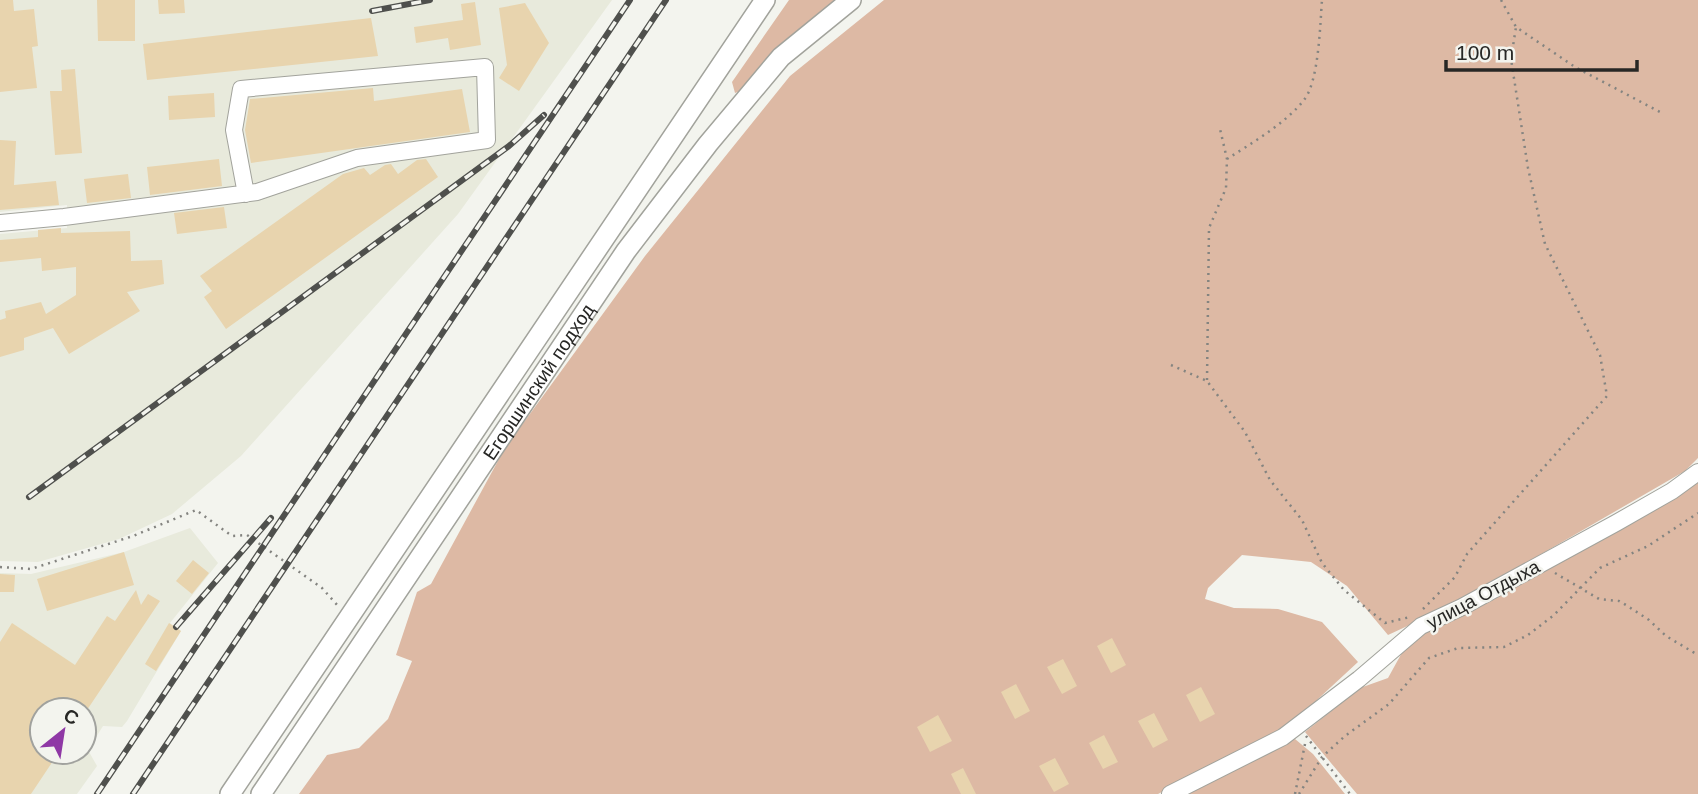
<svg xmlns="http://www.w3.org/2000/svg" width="1698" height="794" viewBox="0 0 1698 794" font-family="Arial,sans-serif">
	<rect width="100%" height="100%" fill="#f3f4ee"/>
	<path fill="#e8eadc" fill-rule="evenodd" d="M0 0H612L458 214 241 456 172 514 119 539 38 562 0 561V234L67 228V205L0 212Z
		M190 528 218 563 170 623 181 631 127 721 122 727 103 726 88 750 97 766 77 794H0V573L31 574 124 552ZM42 710H84V752H42Z"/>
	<path fill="#ddb9a4" d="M789 0H838L745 89 735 93 732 82Z
		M884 0H1698V458L1685 471 1455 604 1388 635 1347 586 1311 562 1242 555 1208 588 1205 599 1234 608 1278 609 1322 622 1358 662 1291 724 1158 794H299L327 755 359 748 388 719 412 661 396 655 417 592 431 584 505 448 645 256 790 76Z
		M1698 481V794H1357L1305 732 1360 688 1388 678 1409 640Z
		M1295 739 1313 754 1345 794H1186Z"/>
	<path fill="#e8d4ae" d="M0 0H13L14 11 34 9 38 46 32 47 37 88 0 92Z
		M97 0H135V41H98Z
		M158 0H184L185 13 159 14Z
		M475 2 481 45 450 50 448 38 416 43 414 27 463 20 461 4Z
		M525 3 549 43 519 91 499 78 507 65 499 8Z
		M371 18 378 56 147 80 143 44Z
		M75 69 82 153 55 155 50 91H62L61 70Z
		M373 88 374 101 462 89 470 132 251 163 245 130 250 99Z
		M214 93 215 117 169 120 168 96Z
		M0 140 16 141 14 185 56 181 59 205 0 210Z
		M219 159 222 186 150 195 147 167Z
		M426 159 438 177 226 329 204 297 212 291 200 276 343 174 364 168 370 175 385 165 391 164 398 174 417 160Z
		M128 174 131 198 87 203 84 179Z
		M224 207 227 228 177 234 174 213Z
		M61 228V233L130 231 131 261 162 260 164 284 127 292 140 311 69 354 53 328 24 338V350L0 357V320L6 318 5 311 41 302 46 314 76 295V267L42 271 41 258 0 262V240L38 237V230Z
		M124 552 134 585 47 611 37 579Z
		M193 560 209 573 192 594 176 581Z
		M0 574 15 575 14 592H0Z
		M136 590 141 605 148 594 160 601 87 710H42V752H59L31 794H0V642L12 623 75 665 107 616 115 621Z
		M169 623 181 631 156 671 145 664Z
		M1112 638 1126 665 1111 673 1097 646Z
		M1063 659 1077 686 1062 694 1047 667Z
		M1016 684 1030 711 1015 719 1001 692Z
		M1201 687 1215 714 1200 722 1186 695Z
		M1154 713 1168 740 1153 748 1138 721Z
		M938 715 952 741 930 752 917 727Z
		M1104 735 1118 762 1103 769 1089 743Z
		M1055 758 1069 784 1054 792 1039 766Z
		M963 768 976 794H961L951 774Z"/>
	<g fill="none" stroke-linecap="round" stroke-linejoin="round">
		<defs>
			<path id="minor" d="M0 223 64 217 257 192 357 158 487 140 485 67 241 89 234 130 246 194
				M1170 794 1283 737 1359 679 1421 626 1462 607 1616 523 1672 491 1698 472"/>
			<g id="major">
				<path d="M230 794 765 0"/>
				<path id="s1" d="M261 794 626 251 708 144 781 57 851 0"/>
			</g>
		</defs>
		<use href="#minor" stroke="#a2a39c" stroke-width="18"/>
		<use href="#major" stroke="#a2a39c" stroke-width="22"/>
		<path stroke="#848480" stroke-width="2.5" stroke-dasharray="2 5" stroke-linecap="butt" d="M1501 0 1516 27 1575 67 1660 112
			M1227 159C1252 143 1286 123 1304 100 1319 81 1320 25 1322 0
			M1171 365 1207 381 1245 432 1270 480 1302 520 1322 563 1344 590 1385 623 1410 617
			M1207 380 1209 228 1226 188 1227 159 1220 129
			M0 567 31 569 133 536 196 510 232 536 247 535 322 588 338 606
			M1555 573 1599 599 1619 601 1626 605 1649 620 1666 636 1698 655
			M1423 609 1455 577 1467 554 1607 396 1600 355 1545 244 1528 168 1511 59 1516 27
			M1306 736 1350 794
			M1295 794 1306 739
			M1299 794 1322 757 1345 736 1389 704 1429 658 1458 648 1504 647 1528 635 1554 615 1600 568 1648 546 1698 513"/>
		<use href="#minor" stroke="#fff" stroke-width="16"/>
		<use href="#major" stroke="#fff" stroke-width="19"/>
		<defs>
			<path id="rail" d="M372 11 430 0
				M29 497 509 146 544 115
				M176 627 271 518
				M97 794 630 0
				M133 794 666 0"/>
		</defs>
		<use href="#rail" stroke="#4f504d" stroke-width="6"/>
		<use href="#rail" stroke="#f3f4ee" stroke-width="3.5" stroke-dasharray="10" stroke-linecap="butt"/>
	</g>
	<g text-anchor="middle" stroke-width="5" stroke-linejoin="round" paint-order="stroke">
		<g font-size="19" fill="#272725" stroke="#f3f4ee">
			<text dy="7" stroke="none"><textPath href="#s1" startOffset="497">Егоршинский подход</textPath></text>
			<text transform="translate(1483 594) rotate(-28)" y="7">улица Отдыха</text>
		</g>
	</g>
	<g transform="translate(63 731) rotate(30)"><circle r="33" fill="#f3f4ee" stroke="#a1a29e" stroke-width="2"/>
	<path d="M0-5L12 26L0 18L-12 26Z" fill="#8f38a5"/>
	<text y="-10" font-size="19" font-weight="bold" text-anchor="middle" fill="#272725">С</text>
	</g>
	<path d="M1446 60v10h191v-10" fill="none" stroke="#272725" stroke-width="3.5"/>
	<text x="1456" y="60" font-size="21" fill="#272725" stroke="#f3f4ee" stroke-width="5" paint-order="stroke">100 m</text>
</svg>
